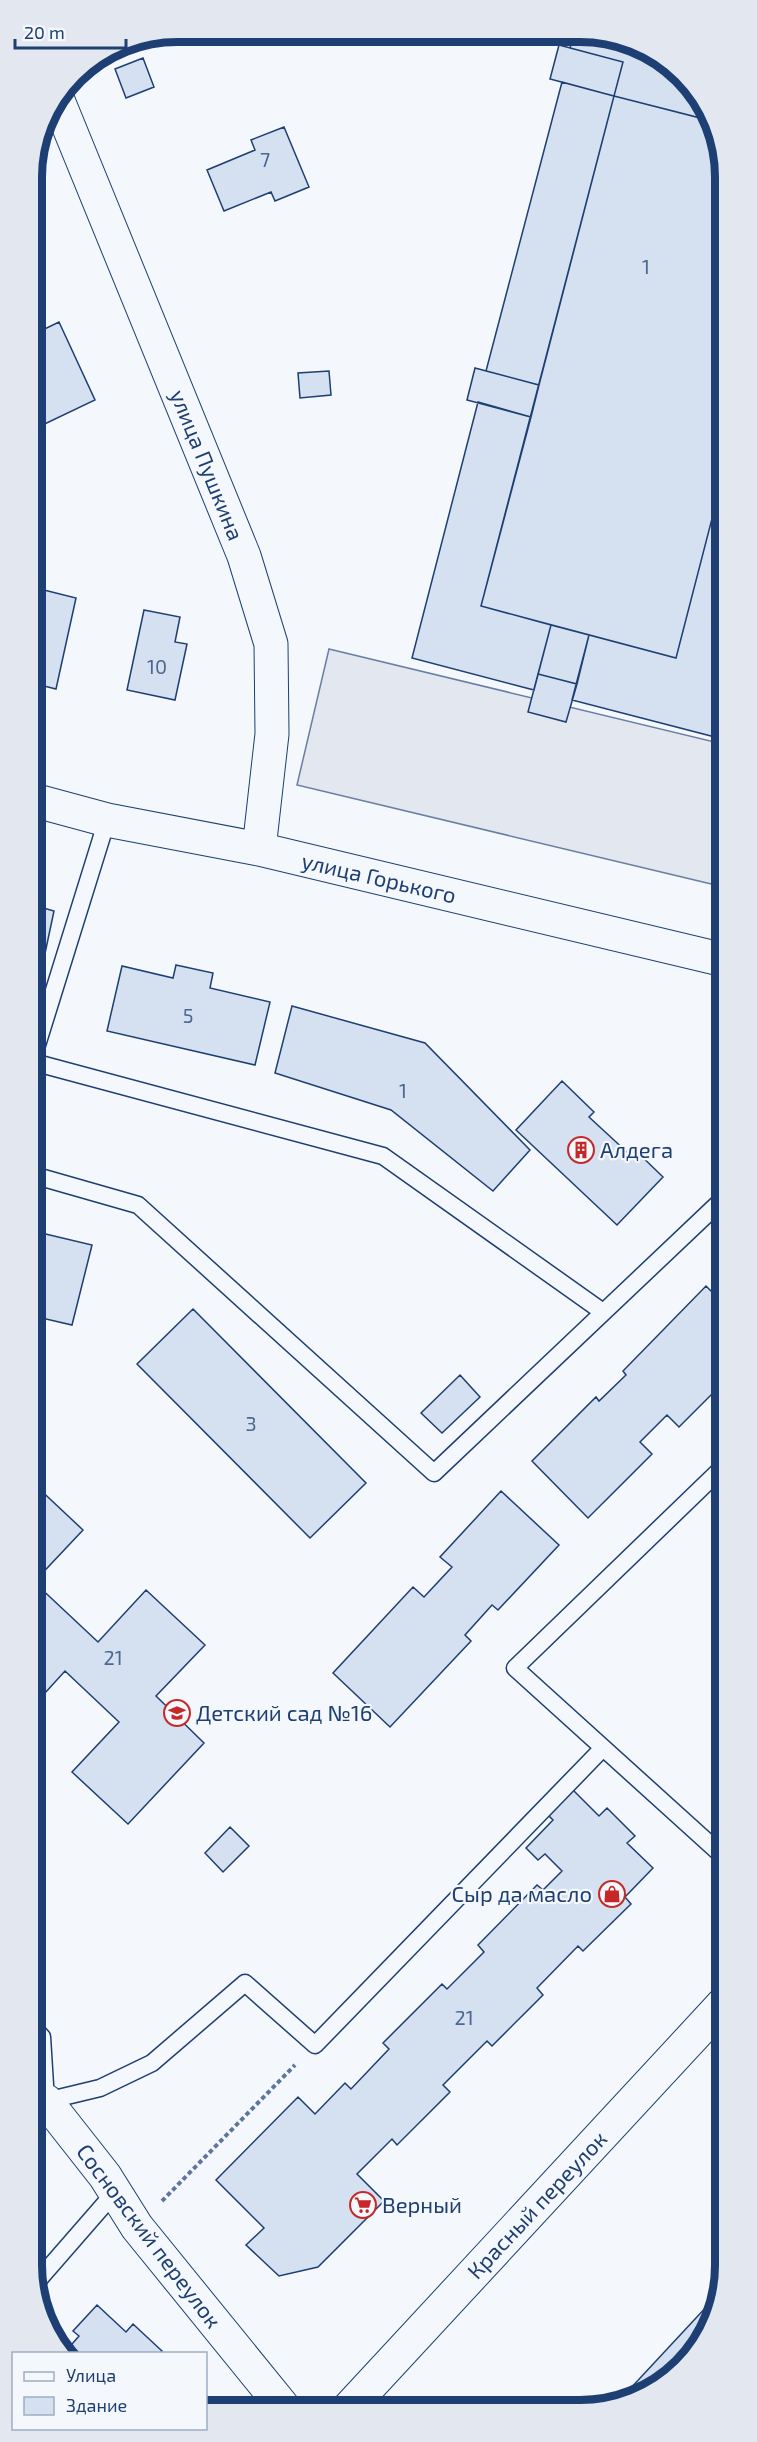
<svg xmlns="http://www.w3.org/2000/svg" width="757" height="2442" viewBox="0 0 757 2442" font-family="'Exo 2',sans-serif">
	<rect width="100%" height="100%" fill="#f4f7fb"/>
	<path fill="#e3e8f0" stroke="#687fa3" stroke-width="1.5" d="M329 649 723 744 724 887 297 785Z"/>
	<path fill="#d5e0f0" stroke="#1d3f73" stroke-width="1.5" d="M574 34H609L683 74 708 120 614 96 623 62 570 48Z
		M559 45 623 62 614 96 550 79Z
		M143 58 154 87 126 98 115 69Z
		M562 82 614 96 539 385 486 371Z
		M614 96 708 120 723 149V476L676 658 481 606Z
		M284 127 309 187 275 201 271 192 224 211 207 170 255 150 251 140Z
		M59 322 95 400 32 430V335Z
		M475 368 539 385 531 417 467 400Z
		M329 371 331 395 300 398 298 373Z
		M478 402 531 417 481 606 551 625 534 690 412 658Z
		M723 476V703L715 737 572 700 589 635 676 658Z
		M40 589 76 598 56 689 32 683V603L37 604Z
		M144 610 180 617 175 642 187 644 175 700 127 690Z
		M551 625 589 635 577 684 538 674Z
		M538 674 577 684 566 722 528 712Z
		M33 905 54 911 40 977 33 975Z
		M176 965 213 973 210 988 270 1002 255 1065 107 1031 122 966 173 978Z
		M292 1006 425 1043 530 1150 493 1191 391 1110 275 1073Z
		M562 1081 594 1112 589 1117 628 1153 633 1148 663 1177 617 1225 516 1130Z
		M33 1231 92 1245 72 1325 33 1316Z
		M706 1286 724 1304V1382L679 1427 667 1415 640 1442 652 1454 588 1518 532 1461 596 1397 599 1401 626 1375 623 1371Z
		M193 1309 366 1483 310 1538 137 1364Z
		M460 1375 480 1397 442 1433 421 1413Z
		M33 1483 83 1530 34 1582 98 1642 146 1590 205 1645 156 1696 204 1743 128 1824 72 1772 119 1722 65 1671 34 1705Z
		M501 1491 559 1545 498 1610 492 1605 465 1635 471 1641 390 1727 333 1673 413 1587 424 1597 452 1567 440 1557Z
		M572 1789 599 1816 607 1808 635 1836 627 1843 653 1868 625 1897 631 1904 583 1951 578 1946 537 1988 543 1995 492 2046 487 2041 443 2085 450 2092 397 2145 392 2139 357 2174 384 2201 318 2267 279 2276 246 2245 264 2228 216 2180 298 2097 315 2114 345 2083 351 2089 389 2049 383 2043 442 1984 447 1989 484 1952 478 1945 537 1885 543 1890 562 1871 545 1854 538 1860 526 1848 553 1820 547 1814Z
		M230 1827 249 1846 223 1872 205 1853Z
		M722 2290 715 2321 689 2361 653 2391 615 2405Z
		M97 2305 126 2332 133 2324 162 2351 159 2354H66L65 2352 79 2336 73 2331Z"/>
	<g fill="none" stroke-linecap="round" stroke-linejoin="round">
		<defs>
			<path id="lane" d="M33 1058 107 820
				M33 1062 383 1156 603 1312
				M33 1175 138 1205 434 1473 724 1198
				M724 1466 515 1668 725 1858
				M34 2028 42 2037 46 2101 100 2088 152 2063 245 1983 315 2045 603 1748
				M34 2285 115 2192"/>
			<path id="street" d="M57 98 244 556 271 644 272 734 259 849
				M33 800 107 820 259 849 724 960
				M34 2099 46 2101 105 2176 137 2227 284 2408"/>
			<path id="secondary" d="M349 2408 725 2002"/>
		</defs>
		<use href="#lane" stroke="#1d3f73" stroke-width="19"/>
		<use href="#street" stroke="#1d3f73" stroke-width="35"/>
		<use href="#secondary" stroke="#1d3f73" stroke-width="35"/>
		<path stroke="#5e769c" stroke-width="4" stroke-dasharray="4.5 3" stroke-linecap="butt" d="M162 2201 295 2065"/>
		<use href="#lane" stroke="#f4f7fb" stroke-width="16"/>
		<use href="#street" stroke="#f4f7fb" stroke-width="33"/>
		<use href="#secondary" stroke="#f4f7fb" stroke-width="33"/>
	</g>
	<defs>
		<symbol id="building-ring" viewBox="-11 -11 22 22"><circle r="9.5" fill="#f4f7fb" stroke="#c62828" stroke-width="1.5"/><path d="M-4-6H4V6H1V3H-1V6H-4ZM-2.5-4.3h1.7v1.8h-1.7ZM.8-4.3h1.7v1.8H.8ZM-2.5-1h1.7V.8h-1.7ZM.8-1h1.7V.8H.8Z" fill="#c62828"/></symbol>
		<symbol id="school-ring" viewBox="-11 -11 22 22"><circle r="9.5" fill="#f4f7fb" stroke="#c62828" stroke-width="1.5"/><path d="M0-5L7-2L0 1L-7-2ZM-4 1L0 2.5L4 1V4Q0 6-4 4Z" fill="#c62828"/></symbol>
		<symbol id="shop-ring" viewBox="-11 -11 22 22"><circle r="9.5" fill="#f4f7fb" stroke="#c62828" stroke-width="1.5"/><path d="M-5-2.5h2.3a2.7 3.5 0 0 1 5.4 0H5L5.5 6h-11ZM-1.5-2.5h3a1.5 2.3 0 0 0-3 0Z" fill="#c62828"/></symbol>
		<symbol id="supermarket-ring" viewBox="-11 -11 22 22"><circle r="9.5" fill="#f4f7fb" stroke="#c62828" stroke-width="1.5"/><path d="M-6-5.5h2.5l.6 2H6L4.5 2H-2.5L-4.4-4H-6ZM-1.5 3.2a1.3 1.3 0 1 0 .1 0ZM3 3.2a1.3 1.3 0 1 0 .1 0Z" fill="#c62828"/></symbol>
	</defs>
	<g fill-rule="evenodd">
		<use href="#building-ring" x="566" y="1135" width="30" height="30"/>
		<use href="#school-ring" x="162" y="1698" width="30" height="30"/>
		<use href="#shop-ring" x="597" y="1879" width="30" height="30"/>
		<use href="#supermarket-ring" x="348" y="2190" width="30" height="30"/>
	</g>
	<g text-anchor="middle" stroke-width="4.5" stroke-linejoin="round" paint-order="stroke">
		<g font-size="20" fill="#4b6792">
			<text x="265" y="167">7</text>
			<text x="646" y="274">1</text>
			<text x="157" y="674">10</text>
			<text x="188" y="1023">5</text>
			<text x="403" y="1098">1</text>
			<text x="251" y="1431">3</text>
			<text x="113" y="1665">21</text>
			<text x="464" y="2025">21</text>
		</g>
		<g font-size="22" fill="#1d3f73" stroke="#f4f7fb">
			<text transform="translate(207 465) rotate(68)" y="8">улица Пушкина</text>
			<text transform="translate(379 878) rotate(13)" y="8">улица Горького</text>
			<text transform="translate(537 2205) rotate(-47)" y="8">Красный переулок</text>
			<text transform="translate(149 2236) rotate(53)" y="8">Сосновский переулок</text>
		</g>
		<g font-size="22" fill="#1d3f73" stroke="#f4f7fb" text-anchor="start">
			<text x="600" y="1158">Алдега</text>
			<text x="196" y="1721">Детский сад №16</text>
			<text x="592" y="1902" text-anchor="end">Сыр да масло</text>
			<text x="382" y="2213">Верный</text>
		</g>
	</g>
	<path d="M0 0H757V2442H0ZM177 42H580A135 135 0 0 1 715 177V2265A135 135 0 0 1 580 2400H177A135 135 0 0 1 42 2265V177A135 135 0 0 1 177 42Z" fill="#e3e8f0" fill-rule="evenodd"/>
	<path fill="none" stroke="#1d3f73" stroke-width="8" d="M177 42H580A135 135 0 0 1 715 177V2265A135 135 0 0 1 580 2400H177A135 135 0 0 1 42 2265V177A135 135 0 0 1 177 42Z"/>
	<rect x="12" y="2352" width="195" height="78" fill="#f4f7fb" stroke="#9eadc5" stroke-width="1.5"/>
	<rect x="24" y="2372" width="30" height="9" fill="#f4f7fb" stroke="#9eadc5" stroke-width="1.5"/>
	<text x="66" y="2382" font-size="18" fill="#1d3f73">Улица</text>
	<rect x="24" y="2397" width="30" height="18" fill="#d5e0f0" stroke="#9eadc5" stroke-width="1.5"/>
	<text x="66" y="2412" font-size="18" fill="#1d3f73">Здание</text>
	<path d="M15 39v9h111v-9" fill="none" stroke="#1d3f73" stroke-width="3"/>
	<text x="24" y="39" font-size="18" fill="#1d3f73" stroke="#f4f7fb" stroke-width="4.5" paint-order="stroke">20 m</text>
</svg>
